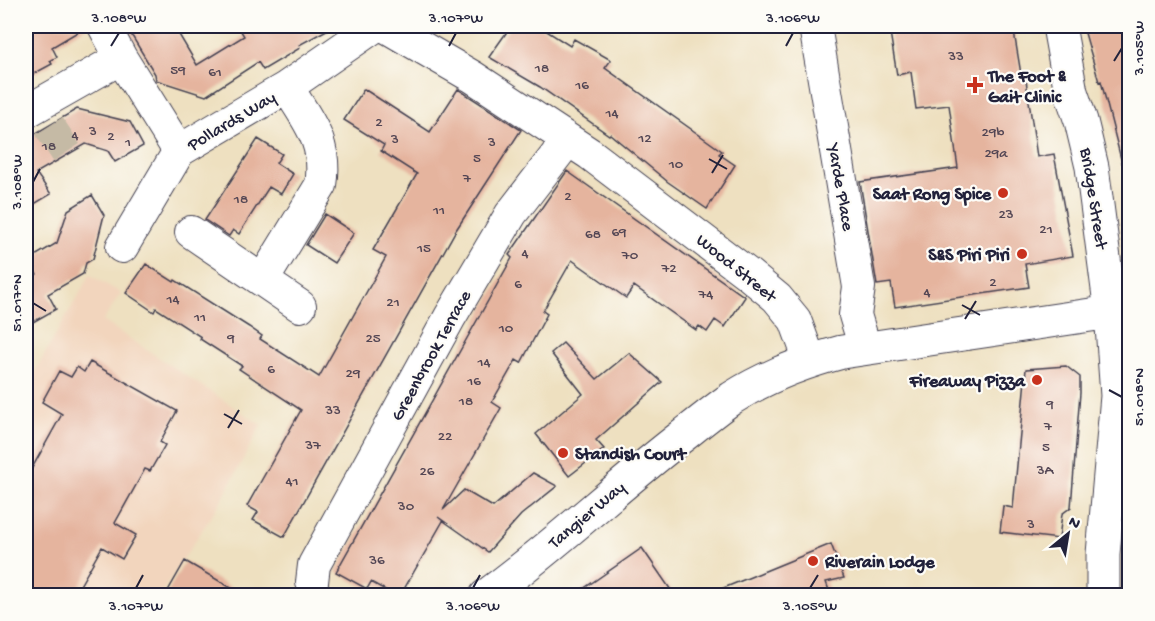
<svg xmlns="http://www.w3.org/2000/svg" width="1155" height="621" viewBox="0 0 1155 621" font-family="'Gochi Hand',sans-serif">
	<rect width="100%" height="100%" fill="#fdfcf7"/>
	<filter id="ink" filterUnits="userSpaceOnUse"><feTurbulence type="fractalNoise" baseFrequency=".0167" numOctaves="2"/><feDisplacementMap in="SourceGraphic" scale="12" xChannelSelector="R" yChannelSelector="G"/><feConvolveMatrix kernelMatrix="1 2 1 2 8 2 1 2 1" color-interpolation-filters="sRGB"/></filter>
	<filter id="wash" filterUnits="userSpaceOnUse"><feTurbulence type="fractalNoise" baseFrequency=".008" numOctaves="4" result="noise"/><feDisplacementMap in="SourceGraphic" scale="24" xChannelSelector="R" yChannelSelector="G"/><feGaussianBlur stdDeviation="1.35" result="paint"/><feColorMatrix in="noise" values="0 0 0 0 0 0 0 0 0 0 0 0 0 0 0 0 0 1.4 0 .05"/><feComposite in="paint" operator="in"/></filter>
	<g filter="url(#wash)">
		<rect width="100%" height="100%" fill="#eee0c0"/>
		<path fill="#f2d5bd" d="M90 275 121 293 103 321 261 425 221 501 160 595H26V395L28 389 26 387Z"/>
		<g id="blocks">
			<path fill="#e5b49e" d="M26 26H86V27L52 47 57 57 50 61 52 64 26 78Z
				M126 26H174L197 65 244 36 238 26H334L299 45 300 48 263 70 258 62 206 96 156 80 155 74Z
				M511 26H539L570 46 574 39 611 60 605 68 722 151 719 154 735 165 707 209 668 182 610 134 609 135 540 87 489 57Z
				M889 26H1013L1021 74 1025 73 1037 157 1054 154 1073 256 1025 264 1029 287 895 307 891 283 877 285 860 182 958 168 949 105 916 109 911 72 897 75Z
				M1083 26H1130V162L1122 163 1101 81 1099 82Z
				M364 89 430 132 458 89 521 130 456 230 284 537 253 520 258 512 247 506 301 410 239 369 242 366 200 339 201 337 156 308 154 312 126 293 146 264 174 282 175 280 249 327 262 336 260 339 319 377 386 257 373 250 417 174 381 151 384 145 344 120Z
				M77 109 130 122 143 146 115 162 108 151 86 144 36 173 51 194 26 209V139Z
				M258 139 282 154 276 163 293 174 281 194 269 187 239 234 233 230 229 236 205 220Z
				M567 171 745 297 725 327 715 320 707 332 699 326 696 330 634 286 626 298 572 260 543 311 547 314 521 363 516 360 492 402 501 408 443 510 464 490 493 507 533 473 557 486 521 515 488 552 438 517 443 521 400 596H396L371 582 367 589 336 572 512 258 509 255Z
				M92 195 104 215 93 259 86 263 83 274 48 294 56 309 26 326V256L37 275 28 260 57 243 68 210Z
				M325 214 354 233 334 263 306 245Z
				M563 343 597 379 629 353 662 382 596 440 604 449 569 476 536 434 583 394 551 353Z
				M90 362 177 411 160 442 165 445 150 471 145 469 115 523 136 535 122 559 102 547 74 596H26V479L62 414 42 402 59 371 71 377 77 367 84 372Z
				M1066 366 1080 377V393L1071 507 1062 514 1059 539 1000 532 1003 506 1013 508 1026 369Z
				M831 544 844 578 826 582 831 596H704Z
				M642 548 675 596H573Z
				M185 561 245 596H165Z"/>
		</g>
	</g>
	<g filter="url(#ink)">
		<use href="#blocks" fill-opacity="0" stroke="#413e4f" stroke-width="1.5"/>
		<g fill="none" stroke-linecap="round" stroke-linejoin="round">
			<path stroke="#c5baa5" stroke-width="32" stroke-dasharray="32 16" stroke-linecap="butt" d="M49 126 68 155"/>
			<defs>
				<path id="street" d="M104 26 121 58 179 151
					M385 26 473 77 590 154 748 274 777 298 795 320 810 361
					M815 26 859 287 855 315 865 348
					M26 112 121 58
					M191 232 300 306
					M122 247 179 151 287 87 375 26
					M263 280 321 185C328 143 308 121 287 87
					M312 582 314 565 450 317 511 214 568 140"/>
				<path id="primary" d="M1059 26 1071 92 1081 121 1092 167 1111 312 1117 396 1103 554V596
					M486 596C555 546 617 486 685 434 700 422 716 409 732 398 765 377 804 362 842 352L1111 312"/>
			</defs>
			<use href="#street" stroke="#413e4f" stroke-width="34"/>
			<use href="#primary" stroke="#413e4f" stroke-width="35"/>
			<use href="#street" stroke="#fff" stroke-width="32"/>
			<use href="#primary" stroke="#fff" stroke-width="33"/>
		</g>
	</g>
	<path fill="none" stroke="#22223b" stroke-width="2" d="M111 46 119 33M449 46 456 33M786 46 793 33M1114 61 1122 48M709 159 727 169M712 173 723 155M33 182 40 169M33 303 46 311M962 305 980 315M965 319 976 301M1109 390 1122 397M224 414 242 424M228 428 239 410M136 588 143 575M473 588 480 575M810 588 818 575"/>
	<g fill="#c8321e" stroke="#fdfcf7" stroke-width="2">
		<path d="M972 76h6v6h6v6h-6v6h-6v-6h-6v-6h6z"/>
		<circle cx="1003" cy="193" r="6"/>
		<circle cx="1022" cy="254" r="6"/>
		<circle cx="1037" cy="380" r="6"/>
		<circle cx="563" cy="453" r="6"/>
		<circle cx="813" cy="561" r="6"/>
	</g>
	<g text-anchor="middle" stroke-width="4.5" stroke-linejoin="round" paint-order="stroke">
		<g font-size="15" fill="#534654">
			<text x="956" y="60">33</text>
			<text x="542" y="72">18</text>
			<text x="178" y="74">59</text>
			<text x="215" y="76">61</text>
			<text x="582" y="89">16</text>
			<text x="612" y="117">14</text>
			<text x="379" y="126">2</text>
			<text x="93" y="135">3</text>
			<text x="993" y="136">29b</text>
			<text x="75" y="139">4</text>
			<text x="111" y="140">2</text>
			<text x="645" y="142">12</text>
			<text x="395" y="143">3</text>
			<text x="128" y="146">1</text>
			<text x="492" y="146">3</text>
			<text x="49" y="150">18</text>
			<text x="996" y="157">29a</text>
			<text x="477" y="162">5</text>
			<text x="676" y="168">10</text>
			<text x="467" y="182">7</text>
			<text x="568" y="200">2</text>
			<text x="241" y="203">18</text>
			<text x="439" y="214">11</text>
			<text x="1006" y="218">23</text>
			<text x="1046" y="233">21</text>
			<text x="619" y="236">69</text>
			<text x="593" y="238">68</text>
			<text x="424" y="252">15</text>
			<text x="525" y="257">4</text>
			<text x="630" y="259">70</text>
			<text x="669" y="272">72</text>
			<text x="993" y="286">2</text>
			<text x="518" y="288">6</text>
			<text x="927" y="296">4</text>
			<text x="706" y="298">74</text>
			<text x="173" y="303">14</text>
			<text x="393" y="306">21</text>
			<text x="200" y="321">11</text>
			<text x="506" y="332">10</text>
			<text x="231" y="342">9</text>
			<text x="373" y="342">25</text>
			<text x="484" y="366">14</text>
			<text x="271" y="373">6</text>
			<text x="353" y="377">29</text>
			<text x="474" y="385">16</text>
			<text x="466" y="405">18</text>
			<text x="1050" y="408">9</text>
			<text x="333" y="414">33</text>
			<text x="1048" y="430">7</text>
			<text x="445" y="440">22</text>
			<text x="313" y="449">37</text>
			<text x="1046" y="451">5</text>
			<text x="1045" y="474">3A</text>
			<text x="427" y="475">26</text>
			<text x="292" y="485">41</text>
			<text x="406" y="510">30</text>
			<text x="1031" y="528">3</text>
			<text x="377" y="564">36</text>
		</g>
		<g font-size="18" font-weight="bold" fill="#22223b" stroke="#fdfcf7" text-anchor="start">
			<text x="988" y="81">The Foot &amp;<tspan x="988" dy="21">Gait Clinic</tspan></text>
			<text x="991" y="199" text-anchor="end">Saat Rong Spice</text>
			<text x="1010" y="260" text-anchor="end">S&amp;S Piri Piri</text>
			<text x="1025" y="386" text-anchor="end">Fireaway Pizza</text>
			<text x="575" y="459">Standish Court</text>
			<text x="825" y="567">Riverain Lodge</text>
		</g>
		<g font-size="18" fill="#22223b" stroke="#fdfcf7">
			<text transform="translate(231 120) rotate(-31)" y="6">Pollards Way</text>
			<text transform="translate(842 187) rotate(80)" y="6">Yarde Place</text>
			<text transform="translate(1095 198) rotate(81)" y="6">Bridge Street</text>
			<text transform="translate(737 267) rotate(39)" y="6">Wood Street</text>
			<text transform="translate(430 355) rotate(-61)" y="6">Greenbrook Terrace</text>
			<text transform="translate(586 514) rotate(-40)" y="6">Tangier Way</text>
		</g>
	</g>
	<rect width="1155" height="621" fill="none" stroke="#fdfcf7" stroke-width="66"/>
	<g transform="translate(1068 534) rotate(30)" stroke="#fdfcf7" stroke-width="4.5" paint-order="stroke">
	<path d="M0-4.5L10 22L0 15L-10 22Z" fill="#22223b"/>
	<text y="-9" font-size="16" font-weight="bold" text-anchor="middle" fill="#22223b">N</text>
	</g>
	<rect x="33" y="33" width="1089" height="555" fill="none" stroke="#22223b" stroke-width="2"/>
	<g font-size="15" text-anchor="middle" fill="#22223b">
		<text x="119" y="22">3.108°W</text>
		<text x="456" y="22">3.107°W</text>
		<text x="793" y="22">3.106°W</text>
		<text transform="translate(1138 48) rotate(-90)" y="5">3.105°W</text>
		<text transform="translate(16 182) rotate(-90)" y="5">3.108°W</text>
		<text transform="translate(16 303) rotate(-90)" y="5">51.017°N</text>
		<text transform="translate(1138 397) rotate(-90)" y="5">51.018°N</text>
		<text x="136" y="610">3.107°W</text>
		<text x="473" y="610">3.106°W</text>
		<text x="810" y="610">3.105°W</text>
	</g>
</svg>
